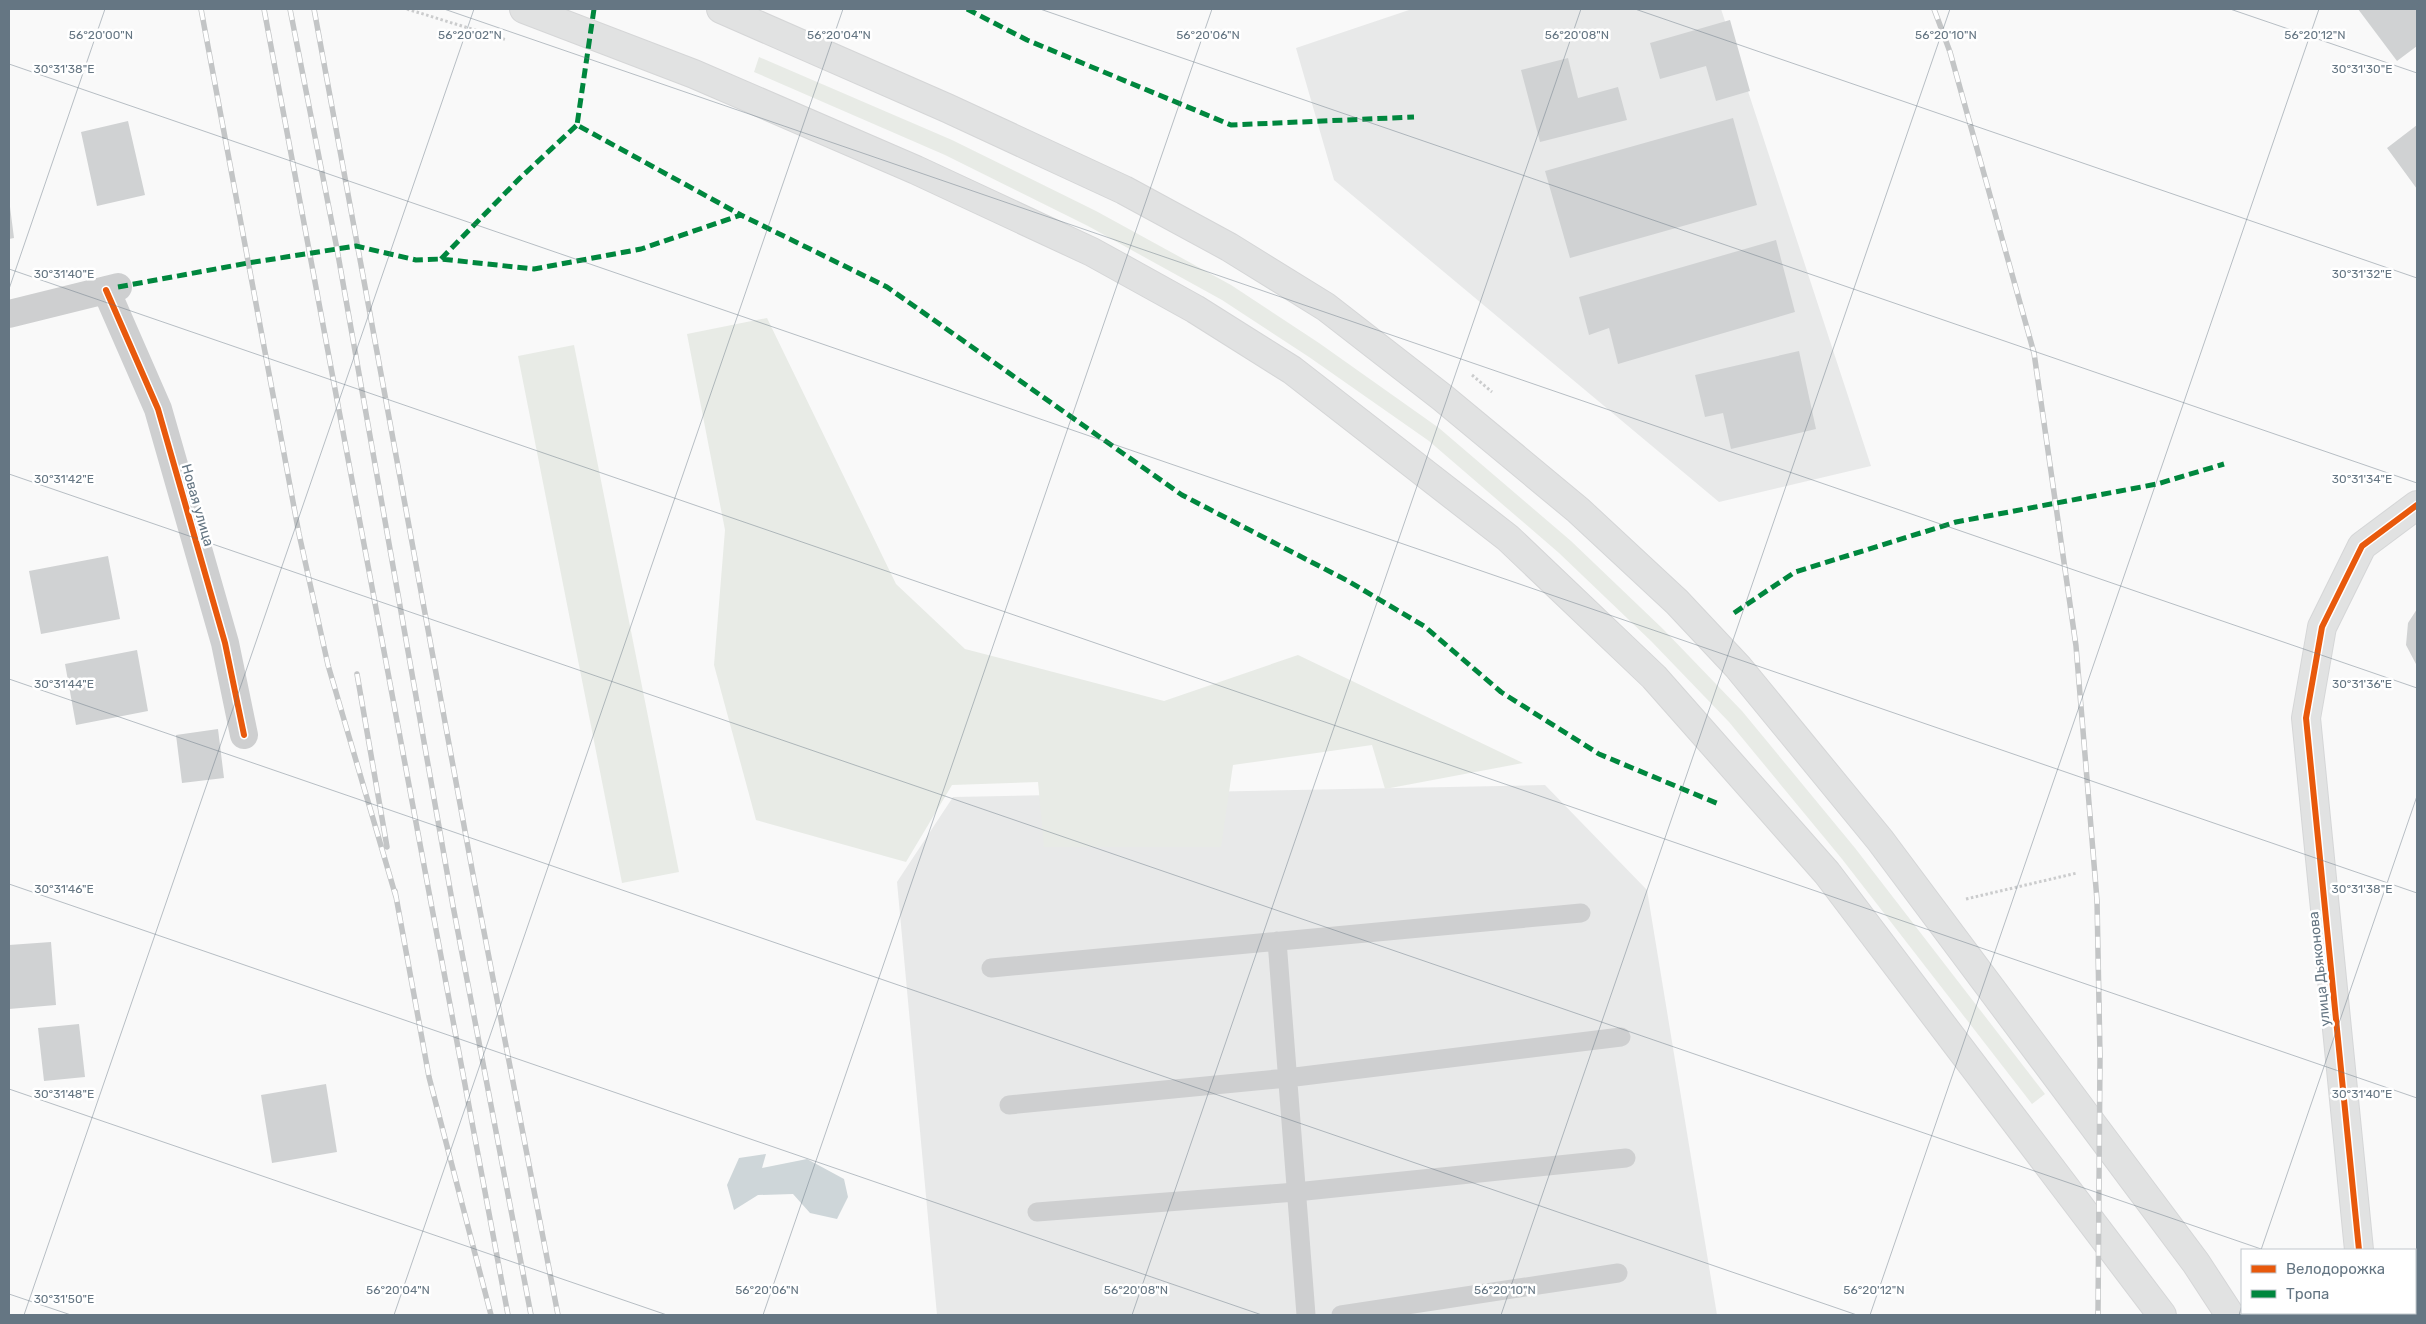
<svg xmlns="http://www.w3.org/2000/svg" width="2426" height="1324" viewBox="0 0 2426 1324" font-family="Rubik,sans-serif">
	<rect width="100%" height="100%" fill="#f9f9f9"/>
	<path fill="#e8e9e9" d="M1412 9H1721L1871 466 1719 502 1334 180 1296 48Z
		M1545 785 1647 890 1717 1315H937L897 882 953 797Z"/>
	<path fill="#e8ebe6" d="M759 57 952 140 1096 211 1231 285 1319 343 1439 428 1571 541 1663 629 1742 711 1855 848 2045 1094 2032 1104 1842 859 1729 722 1651 641 1559 553 1429 441 1309 357 1222 300 1088 226 945 155 754 72Z
		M767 318 896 584 965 649 1164 701 1298 655 1523 763 1385 789 1372 745 1233 765 1221 847H1044L1038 782 952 785 906 862 756 820 714 665 725 530 687 334Z
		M574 345 679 872 622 883 518 356Z"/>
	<path fill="#ced6d9" d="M766 1154 762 1168 807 1159 844 1179 848 1197 837 1219 810 1213 793 1194 758 1195 734 1210 727 1185 739 1158Z"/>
	<path fill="#d0d2d3" d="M2358 9H2417V46L2397 61Z
		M1730 20 1750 91 1716 101 1706 66 1660 79 1650 43Z
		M1568 58 1578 98 1618 87 1627 120 1540 142 1521 70Z
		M1733 118 1757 205 1570 258 1545 171Z
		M128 121 145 195 97 206 81 132Z
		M2417 125V189L2387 148Z
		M9 199 14 238 9 239Z
		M1776 240 1795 312 1618 364 1609 328 1589 335 1579 297Z
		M1799 351 1816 429 1731 449 1723 413 1705 417 1695 375Z
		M108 556 120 619 41 634 29 571Z
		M2417 609V666L2406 645 2408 623Z
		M137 650 148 711 76 725 65 664Z
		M218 729 224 778 182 783 176 735Z
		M51 942 56 1005 9 1009V945Z
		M79 1024 85 1077 44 1081 38 1028Z
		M326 1084 337 1152 272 1163 261 1095Z"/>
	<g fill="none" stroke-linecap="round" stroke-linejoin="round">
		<defs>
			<path id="secondary" d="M524 9 694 74 916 170 1092 252 1195 309 1292 370 1508 538 1654 677 1827 873 2162 1315
				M721 9 947 108 1124 190 1229 247 1326 307 1443 398 1578 510 1677 602 1738 667 1880 840 2196 1263 2230 1315
				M2359 1250 2306 718 2322 627 2362 546 2417 505
				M2361 1313V1315"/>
		</defs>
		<use href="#secondary" stroke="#d5d6d7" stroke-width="30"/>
		<path stroke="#cbcccd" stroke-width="3" stroke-dasharray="2.5 2.5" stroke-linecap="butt" d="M407 9 507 40
			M1472 375 1492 392
			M1966 899 2077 873
			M2269 1313 2271 1315
			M2403 1313 2404 1315"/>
		<path stroke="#cecfd0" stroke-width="19" d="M1277 941 1306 1315
			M991 968 1581 913
			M1009 1105 1287 1078 1621 1037
			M1037 1212 1296 1192 1626 1158
			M1341 1315 1618 1273"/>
		<path stroke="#cecfd0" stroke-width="28" d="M106 290 158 409 225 643 244 735
			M9 314 118 287"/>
		<use href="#secondary" stroke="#e1e2e2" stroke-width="28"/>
		<defs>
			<path id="rail" d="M201 9 299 534 328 665 396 897
				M264 9 508 1315
				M290 9 337 249 453 906 531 1315
				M314 9 474 880 558 1315
				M1934 9 1950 52 2034 353 2076 646 2097 900 2100 1056 2098 1315
				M357 674 387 847
				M395 891 429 1077 491 1315"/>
		</defs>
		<use href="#rail" stroke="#c3c5c6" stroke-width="5.5"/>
		<use href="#rail" stroke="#fff" stroke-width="4" stroke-dasharray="11" stroke-linecap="butt"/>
		<path stroke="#00873e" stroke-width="5" stroke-dasharray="10 5" stroke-linecap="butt" d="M594 9 577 125 741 215
			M967 9 1027 40 1231 125 1414 117
			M441 259 520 178 577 125
			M118 287 248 263 356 246 416 260 441 259 534 269 641 249 741 215 887 287 1182 495 1348 581 1424 626 1501 692 1599 754 1721 805
			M1734 613 1795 572 1956 522 2157 484 2224 464"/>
		<defs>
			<path id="cycleway" d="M106 290 158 409 225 643 244 735
				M2359 1250 2306 718 2322 627 2362 546 2417 505"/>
		</defs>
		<use href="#cycleway" stroke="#fff" stroke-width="9"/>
		<use href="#cycleway" stroke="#e8590c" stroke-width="6"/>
	</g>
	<path fill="none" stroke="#657683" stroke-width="1" stroke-opacity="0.45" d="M444 9 2417 688M1040 9 2417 483M1635 9 2417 278M2230 9 2417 73M9 64 2417 893M9 269 2417 1098M9 289 105 9M9 474 2264 1250M9 679 1857 1315M9 884 1262 1315M9 1089 667 1315M2261 1250 2417 796M9 1294 71 1315M2415 1302 2417 1303M24 1315 474 9M394 1315 843 9M763 1315 1212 9M1132 1315 1581 9M1501 1315 1950 9M1870 1315 2319 9M2239 1315 2242 1305"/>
	<g text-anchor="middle" stroke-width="5" stroke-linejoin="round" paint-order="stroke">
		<g font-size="14" fill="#657683" stroke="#fff">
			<text transform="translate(198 505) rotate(74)" y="5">Новая улица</text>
			<text transform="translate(2319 969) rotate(-96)" y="5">улица Дьяконова</text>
		</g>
	</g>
	<g font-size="12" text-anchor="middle" fill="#657683" stroke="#fff" stroke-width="5" stroke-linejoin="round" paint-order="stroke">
		<text x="101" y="39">56°20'00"N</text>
		<text x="470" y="39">56°20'02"N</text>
		<text x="839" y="39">56°20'04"N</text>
		<text x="1208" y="39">56°20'06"N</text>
		<text x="1577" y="39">56°20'08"N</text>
		<text x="1946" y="39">56°20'10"N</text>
		<text x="2315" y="39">56°20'12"N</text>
		<text x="64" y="73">30°31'38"E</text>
		<text x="2362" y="73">30°31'30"E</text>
		<text x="64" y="278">30°31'40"E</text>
		<text x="2362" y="278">30°31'32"E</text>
		<text x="64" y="483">30°31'42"E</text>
		<text x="2362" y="483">30°31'34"E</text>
		<text x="64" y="688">30°31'44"E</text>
		<text x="2362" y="688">30°31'36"E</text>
		<text x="64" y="893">30°31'46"E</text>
		<text x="2362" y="893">30°31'38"E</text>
		<text x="64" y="1098">30°31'48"E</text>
		<text x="2362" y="1098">30°31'40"E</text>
		<text x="398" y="1294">56°20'04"N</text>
		<text x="767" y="1294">56°20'06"N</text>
		<text x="1136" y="1294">56°20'08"N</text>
		<text x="1505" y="1294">56°20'10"N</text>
		<text x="1874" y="1294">56°20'12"N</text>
		<text x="64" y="1303">30°31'50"E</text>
	</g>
	<rect width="2426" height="1324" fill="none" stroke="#657683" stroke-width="20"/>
	<rect x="2241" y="1249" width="175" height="65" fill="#ffffff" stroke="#c1c8cd"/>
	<rect x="2251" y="1265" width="25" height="8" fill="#e8590c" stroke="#c1c8cd"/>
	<text x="2286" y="1274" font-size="15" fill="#657683">Велодорожка</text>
	<rect x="2251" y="1290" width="25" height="8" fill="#00873e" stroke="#c1c8cd"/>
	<text x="2286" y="1299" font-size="15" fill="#657683">Тропа</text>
</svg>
